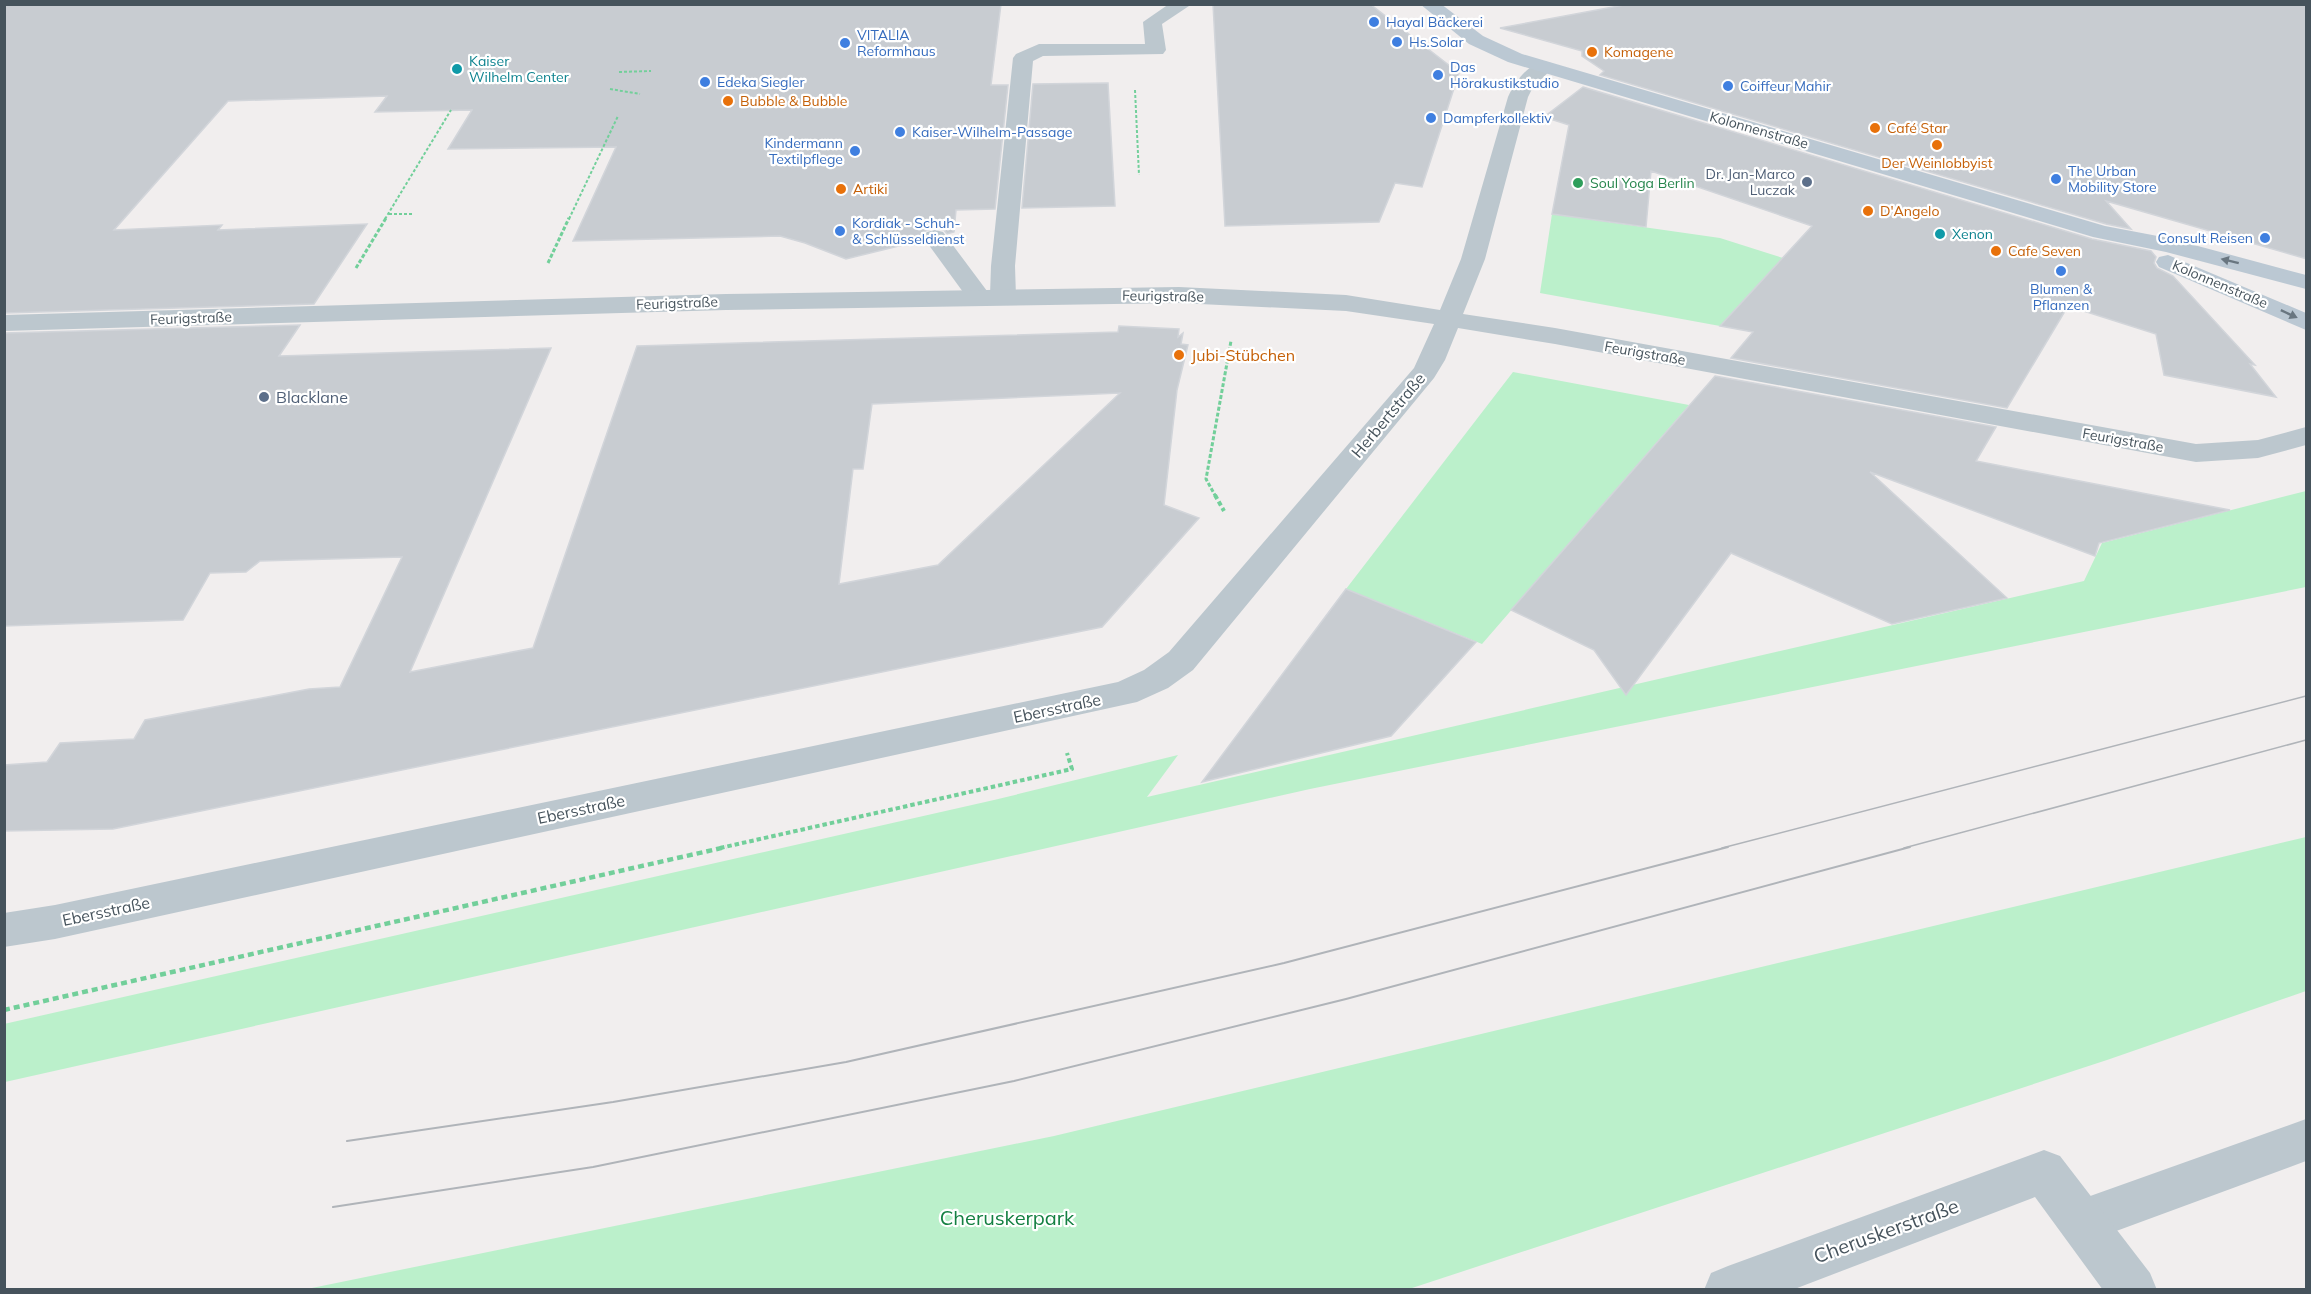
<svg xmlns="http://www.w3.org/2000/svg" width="2311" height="1294" viewBox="0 0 2311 1294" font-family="Mulish,sans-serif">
	<rect width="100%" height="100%" fill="#f1eeee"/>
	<path fill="#bbf0cb" d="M1552 214 1720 238 1783 258 1720 326 1540 293Z
		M1513 372 1689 405 1482 644 1346 589Z
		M2306 491V587L1310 789 5 1082 4 1024 994 800 1178 755 1147 797 2084 581 2102 543Z
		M2306 837V991L2107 1060 1409 1289H307L1054 1136Z"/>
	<path fill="#c8ccd1" stroke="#d2d5da" stroke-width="1.5" fill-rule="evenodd" d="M4 4H1001L991 85H1008L995 209 956 210 954 232 947 234 944 230 934 228 925 231 921 237 923 240 846 259 805 243 780 236 573 241 616 147 448 149 472 110 375 112 387 96 228 101 114 230 222 225 218 230 367 224 314 304 4 313Z
		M1213 4H1370L1459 73 1422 187 1395 183 1379 222 1225 226Z
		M1629 4H2307V259L2106 201 2131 229 2106 224 1600 75 1604 71 1582 56V51L1500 28Z
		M1108 83 1115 206 1022 208 1033 84Z
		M1583 87 2092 239 2151 251 2156 257 2154 263 2157 268 2173 276 2255 365 2250 364 2276 397 2164 375 2156 334 2068 306 2007 408 1731 358 1753 332 1720 326 1812 226 1651 171 1646 227 1552 214 1569 125 1544 117Z
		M300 325 279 356 551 348 410 672 533 648 637 346 1118 332 1119 326 1179 329 1178 337 1183 333 1181 344 1188 345 1177 390 1164 505 1199 518 1102 627 113 829 4 831V765L47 762 60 743 134 739 145 720 309 689 340 687 402 557 260 561 246 572 210 573 183 620 4 626V333ZM1120 393 938 565 839 584 853 469H863L872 404Z
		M1715 376 1996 427 1976 461 2230 510 2099 543 2095 556 1870 472 2007 598 1892 624 1731 553 1626 695 1594 650 1511 610Z
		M1346 589 1476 642 1391 736 1202 782Z"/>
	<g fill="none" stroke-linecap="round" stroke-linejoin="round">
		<path stroke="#72cf9a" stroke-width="2" stroke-dasharray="3 2" stroke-linecap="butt" d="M619 72 651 71
			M610 89 640 94
			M1135 90 1139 175
			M743 104 795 103
			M389 214H413
			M385 219 451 110
			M569 219 618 116"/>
		<path stroke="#72cf9a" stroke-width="3" stroke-dasharray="4 2" stroke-linecap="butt" d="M548 263 569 218
			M356 268 386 218
			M1216 497 1206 479 1231 341"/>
		<path stroke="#72cf9a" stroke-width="4" stroke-dasharray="4.5 3" stroke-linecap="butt" d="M1215 495 1224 511
			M720 848 1072 769 1067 753"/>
		<path stroke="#72cf9a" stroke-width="4.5" stroke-dasharray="6 4" stroke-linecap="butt" d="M4 1010 726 847"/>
		<path fill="#bcc7ce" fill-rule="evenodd" d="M1169 4H1192L1162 24 1166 50 1163 54 1043 56 1033 61 1015 266 1016 297 1012 302 1003 305 994 302 992 299 989 303 980 306 971 303 923 237 927 232 935 230 943 232 990 295 991 266 1013 58 1016 54 1039 44H1145L1143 22Z
			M2306 1119V1161L2081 1244 2065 1237 2058 1221 2065 1205Z"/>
		<path fill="#bcc7ce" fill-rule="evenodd" d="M1544 61 1551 63 1554 67 1533 87 1528 97 1485 259 1463 314 1555 328 2196 444 2258 440 2306 427V445L2258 458 2196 462 1555 344 1458 328 1445 360 1434 378 1193 670 1168 688 1137 702 55 939 4 947V913L55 905 1118 682 1144 670 1169 652 1414 368 1434 324 1346 311 1179 303 726 310 4 331V315L726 294 1179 287 1346 295 1440 310 1461 259 1508 97C1515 82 1527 65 1544 61Z
			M2044 1150 2060 1156 2150 1273 2157 1290H2103L2035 1197 1792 1290H1704L1711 1273 1728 1266Z"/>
		<path fill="#bbc8d3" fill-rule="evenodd" d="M1420 4H1441L1483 36 1522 54 2105 226 2168 238 2306 275V289L2166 252 2093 237 1508 62 1469 44Z
			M2168 255 2306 313V330L2159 267 2156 262 2159 257Z"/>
		<path stroke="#b0b4b9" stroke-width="1.5" d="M1722 848 2306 696
			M1904 848 2306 740"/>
		<path stroke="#b0b4b9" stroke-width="2" d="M347 1141 613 1102 846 1062 1284 963 1728 847
			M333 1207 593 1167 1014 1081 1346 999 1910 847"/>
	</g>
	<defs><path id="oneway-solid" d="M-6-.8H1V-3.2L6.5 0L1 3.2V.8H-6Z" transform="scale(1.5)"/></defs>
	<g fill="#697680">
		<use href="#oneway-solid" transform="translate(2230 261) rotate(-166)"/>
		<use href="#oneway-solid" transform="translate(2289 314) rotate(25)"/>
	</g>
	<g fill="#3f7fe0" stroke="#fff" stroke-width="2">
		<circle cx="1374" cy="22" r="6"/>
		<circle cx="1397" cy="42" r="6"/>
		<circle cx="845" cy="43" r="6"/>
		<circle cx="1438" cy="75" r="6"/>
		<circle cx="705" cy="82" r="6"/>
		<circle cx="1728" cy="86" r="6"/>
		<circle cx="1431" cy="118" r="6"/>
		<circle cx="900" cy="132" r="6"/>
		<circle cx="855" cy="151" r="6"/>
		<circle cx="2056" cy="179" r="6"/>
		<circle cx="840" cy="231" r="6"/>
		<circle cx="2265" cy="238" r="6"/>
		<circle cx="2061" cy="271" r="6"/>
	</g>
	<g fill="#e8710a" stroke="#fff" stroke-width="2">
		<circle cx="1592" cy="52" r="6"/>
		<circle cx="728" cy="101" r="6"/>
		<circle cx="1875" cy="128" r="6"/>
		<circle cx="1937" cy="145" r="6"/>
		<circle cx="841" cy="189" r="6"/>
		<circle cx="1868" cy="211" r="6"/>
		<circle cx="1996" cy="251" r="6"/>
		<circle cx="1179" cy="355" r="6"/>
	</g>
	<g fill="#0f9aa8" stroke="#fff" stroke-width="2">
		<circle cx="457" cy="69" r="6"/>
		<circle cx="1940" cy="234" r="6"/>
	</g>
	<g fill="#5c6f8a" stroke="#fff" stroke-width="2">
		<circle cx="1807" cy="182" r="6"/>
		<circle cx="264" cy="397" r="6"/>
	</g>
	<circle fill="#2e9e5b" stroke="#fff" stroke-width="2" cx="1578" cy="183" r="6"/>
	<g text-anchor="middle" stroke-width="4.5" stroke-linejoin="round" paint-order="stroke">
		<g font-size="14" fill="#366cbe" stroke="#fff" text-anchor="start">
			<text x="1386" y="27">Hayal Bäckerei</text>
			<text x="857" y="40">VITALIA<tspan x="857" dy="16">Reformhaus</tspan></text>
			<text x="1409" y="47">Hs.Solar</text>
			<text x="1450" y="72">Das<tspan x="1450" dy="16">Hörakustikstudio</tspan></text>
			<text x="717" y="87">Edeka Siegler</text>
			<text x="1740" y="91">Coiffeur Mahir</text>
			<text x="1443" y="123">Dampferkollektiv</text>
			<text x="912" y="137">Kaiser-Wilhelm-Passage</text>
			<text x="843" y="148" text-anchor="end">Kindermann<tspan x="843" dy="16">Textilpflege</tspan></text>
			<text x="2068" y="176">The Urban<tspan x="2068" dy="16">Mobility Store</tspan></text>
			<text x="852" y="228">Kordiak - Schuh-<tspan x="852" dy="16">&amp; Schlüsseldienst</tspan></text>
			<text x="2253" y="243" text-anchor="end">Consult Reisen</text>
			<text x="2061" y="294" text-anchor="middle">Blumen &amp;<tspan x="2061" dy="16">Pflanzen</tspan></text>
		</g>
		<g font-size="14" fill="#c56008" stroke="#fff" text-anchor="start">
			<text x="1604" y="57">Komagene</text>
			<text x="740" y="106">Bubble &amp; Bubble</text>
			<text x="1887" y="133">Café Star</text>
			<text x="1937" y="168" text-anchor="middle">Der Weinlobbyist</text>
			<text x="853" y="194">Artiki</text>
			<text x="1880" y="216">D'Angelo</text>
			<text x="2008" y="256">Cafe Seven</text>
		</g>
		<g font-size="14" fill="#0d838f" stroke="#fff" text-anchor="start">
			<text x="469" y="66">Kaiser<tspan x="469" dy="16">Wilhelm Center</tspan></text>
			<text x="1952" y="239">Xenon</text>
		</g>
		<g font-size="14" fill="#46535c" stroke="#fff">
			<text transform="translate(1759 130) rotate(16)" y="5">Kolonnenstraße</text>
			<text transform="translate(2220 284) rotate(23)" y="5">Kolonnenstraße</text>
			<text transform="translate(1163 296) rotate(1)" y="5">Feurigstraße</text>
			<text transform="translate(677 303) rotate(-2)" y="5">Feurigstraße</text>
			<text transform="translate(191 318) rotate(-2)" y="5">Feurigstraße</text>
			<text transform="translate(1645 353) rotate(10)" y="5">Feurigstraße</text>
			<text transform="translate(2123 440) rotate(10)" y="5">Feurigstraße</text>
		</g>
		<g font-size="14" fill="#4e5e75" stroke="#fff" text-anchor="end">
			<text x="1795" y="179">Dr. Jan-Marco<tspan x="1795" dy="16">Luczak</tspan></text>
		</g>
		<g font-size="14" fill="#27864d" stroke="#fff" text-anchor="start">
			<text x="1590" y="188">Soul Yoga Berlin</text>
		</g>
		<g font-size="16" fill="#c56008" stroke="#fff" text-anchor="start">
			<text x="1191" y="361">Jubi-Stübchen</text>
		</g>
		<g font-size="16" fill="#4e5e75" stroke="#fff" text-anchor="start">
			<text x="276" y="403">Blacklane</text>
		</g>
		<g font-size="16" fill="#46535c" stroke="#fff">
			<text transform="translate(1388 415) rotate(-50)" y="6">Herbertstraße</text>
			<text transform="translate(1057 708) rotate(-12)" y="6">Ebersstraße</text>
			<text transform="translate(581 809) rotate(-12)" y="6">Ebersstraße</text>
			<text transform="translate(106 911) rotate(-12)" y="6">Ebersstraße</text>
		</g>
		<g font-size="20" fill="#148042" stroke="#fff">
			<text x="1007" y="1225">Cheruskerpark</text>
		</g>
		<g font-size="20" fill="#46535c" stroke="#fff">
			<text transform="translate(1886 1231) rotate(-20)" y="7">Cheruskerstraße</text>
		</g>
	</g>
	<rect width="2311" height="1294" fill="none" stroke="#46535c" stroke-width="12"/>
</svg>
